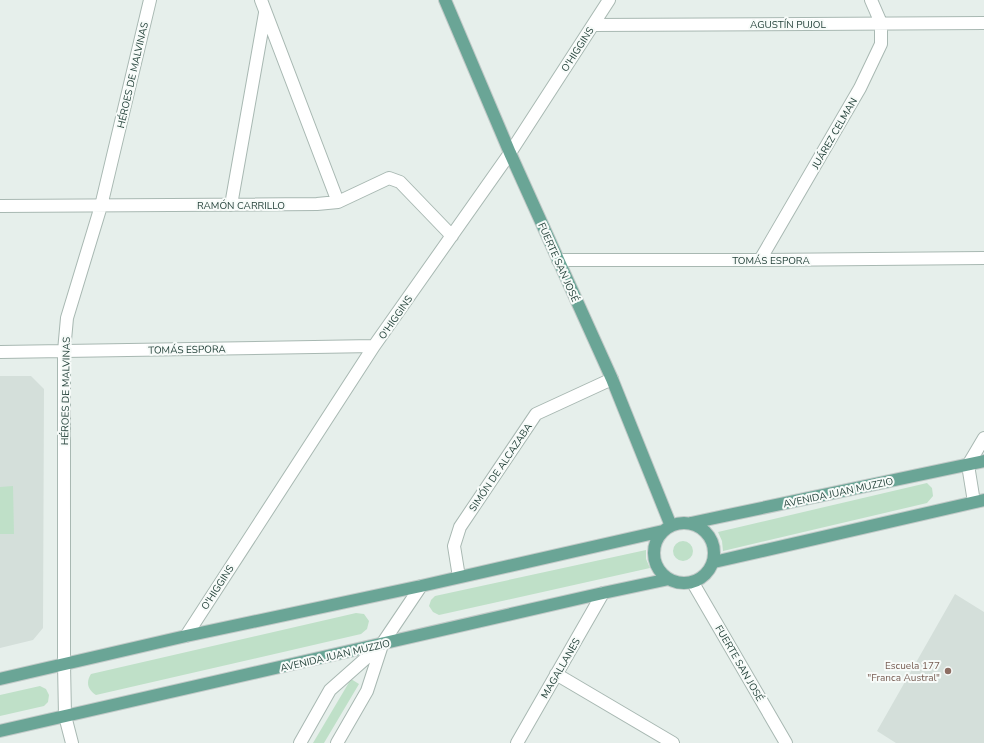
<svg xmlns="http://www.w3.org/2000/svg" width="984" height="743" viewBox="0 0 984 743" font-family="'Nunito Sans',sans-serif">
	<rect width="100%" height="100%" fill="#e6efeb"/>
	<path fill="#d4dfda" d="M0 376H31L44 389 43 628 33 640 0 648Z
		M955 594 984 612V743H896L877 731Z"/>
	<path fill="#bfe0c8" d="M927 483 932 488 933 496 927 503 723 551 722 541 718 532Z
		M13 486 14 534H0V487Z
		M673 551a10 10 0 1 1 20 0a10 10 0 1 1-20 0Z
		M646 550V559L650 568 439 615 433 612 429 606 431 600 435 596Z
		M356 613 364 614 369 621 367 629 361 634 96 695C87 689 86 682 91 674Z
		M351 679 359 684 324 743H313Z
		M40 686 46 689 49 695 48 702 44 706 0 716V695Z"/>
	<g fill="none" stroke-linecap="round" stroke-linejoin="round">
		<defs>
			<path id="minor" d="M261 0 338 202
				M593 25 984 23
				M231 205 265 13
				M0 206 317 204 338 202 389 178 400 182 452 236
				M558 260H760L984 258
				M760 260 860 88 881 44V23L871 0
				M0 352 374 346
				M974 502 968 465 984 438
				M459 577 454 546 460 527 536 414 612 379
				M693 583 786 743
				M186 636 374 346 510 153 609 0
				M556 674 673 743
				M72 743 65 716 64 664V351L67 318 101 206 150 0
				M300 743 330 690 382 644 421 586
				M337 743 367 691 382 645
				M517 743 603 593"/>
			<path id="major" d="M445 0 510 153 612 379 671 526
				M654 553a30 30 0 1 1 60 0a30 30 0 1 1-60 0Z
				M691 523 984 461
				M714 562 984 500
				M0 679 186 636 421 586 663 531
				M0 731 603 593 669 579"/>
		</defs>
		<use href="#minor" stroke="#a8b8b2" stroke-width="14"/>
		<use href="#major" stroke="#c2cac8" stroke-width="14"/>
		<use href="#minor" stroke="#fff" stroke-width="12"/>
		<use href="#major" stroke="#6aa596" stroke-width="12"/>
	</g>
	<circle fill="#8d6e63" stroke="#f7fbf9" stroke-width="1.5" cx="948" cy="671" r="4"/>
	<g text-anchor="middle" stroke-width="4" stroke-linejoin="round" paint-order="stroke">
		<g font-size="10" fill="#24423a" stroke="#f7fbf9">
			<text x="788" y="28">AGUSTÍN PUJOL</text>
			<text transform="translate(577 49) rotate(-57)" y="4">O'HIGGINS</text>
			<text transform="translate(132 75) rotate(-77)" y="4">HÉROES DE MALVINAS</text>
			<text transform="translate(834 133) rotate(-60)" y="4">JUÁREZ CELMAN</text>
			<text x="241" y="209">RAMÓN CARRILLO</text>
			<text x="771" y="264">TOMÁS ESPORA</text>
			<text transform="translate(559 262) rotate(66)" y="4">FUERTE SAN JOSÉ</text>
			<text transform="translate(395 317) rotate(-55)" y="4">O'HIGGINS</text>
			<text transform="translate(187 349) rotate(-1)" y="4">TOMÁS ESPORA</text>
			<text transform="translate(65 391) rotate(-89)" y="4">HÉROES DE MALVINAS</text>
			<text transform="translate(500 467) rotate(-56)" y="4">SIMÓN DE ALCAZABA</text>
			<text transform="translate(838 492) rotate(-12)" y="4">AVENIDA JUAN MUZZIO</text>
			<text transform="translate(217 587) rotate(-57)" y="4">O'HIGGINS</text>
			<text transform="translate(335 655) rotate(-13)" y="4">AVENIDA JUAN MUZZIO</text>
			<text transform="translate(740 663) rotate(60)" y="4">FUERTE SAN JOSÉ</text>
			<text transform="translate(560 668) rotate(-60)" y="4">MAGALLANES</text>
		</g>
		<g font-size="10" fill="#785e54" stroke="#f7fbf9" text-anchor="end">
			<text x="940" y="669">Escuela 177<tspan x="940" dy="12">"Franca Austral"</tspan></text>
		</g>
	</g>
</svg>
